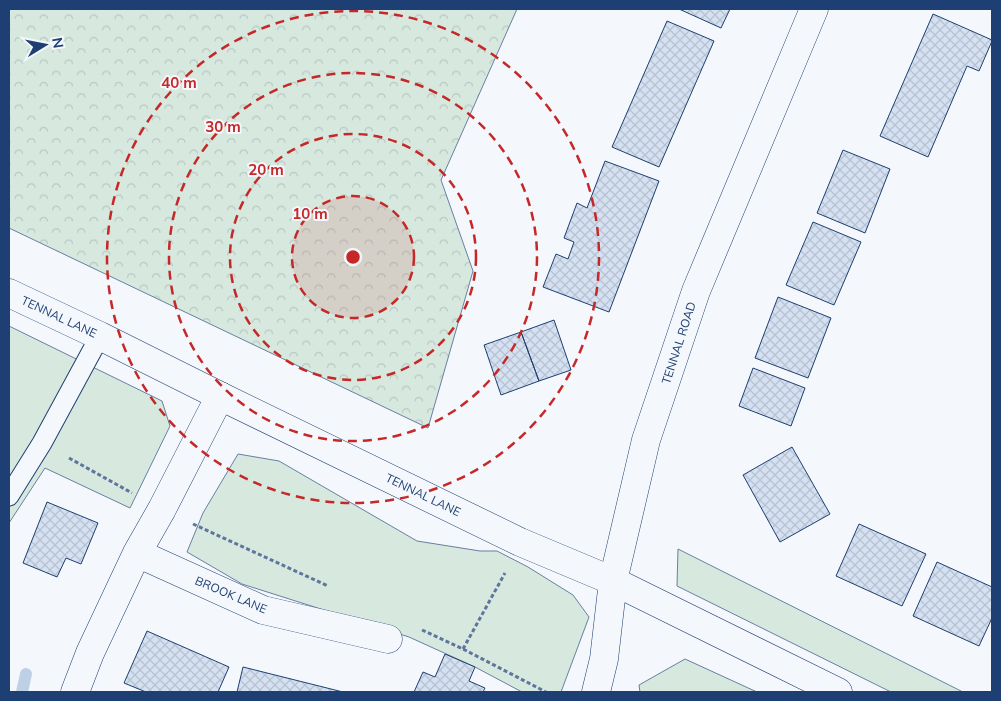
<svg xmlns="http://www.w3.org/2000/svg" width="1001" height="701" viewBox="0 0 1001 701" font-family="Mulish,sans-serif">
	<defs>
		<pattern id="park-crowns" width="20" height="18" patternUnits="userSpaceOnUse" patternTransform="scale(1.25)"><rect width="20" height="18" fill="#d7e8df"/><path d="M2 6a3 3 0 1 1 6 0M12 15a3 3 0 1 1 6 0" fill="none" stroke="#b8c8c3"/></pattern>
		<pattern id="building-cross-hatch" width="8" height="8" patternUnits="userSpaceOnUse" patternTransform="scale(1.25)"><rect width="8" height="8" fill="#d5e0f0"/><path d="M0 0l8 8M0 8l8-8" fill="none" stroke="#b6c1d1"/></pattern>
	</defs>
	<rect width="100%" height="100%" fill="#f4f7fb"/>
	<path fill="#d7e8df" stroke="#687fa3" d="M9 326 162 401 170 426 130 508 45 468 9 523Z
		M238 454 279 461 417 541 480 551H497L528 567 573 595 589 617 561 692H522L475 667 409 637 242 584 187 552 203 513Z
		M678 549 963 692H891L677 586Z
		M685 659 757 692H640L639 685Z"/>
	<path fill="url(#park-crowns)" stroke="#687fa3" d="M9 9H517L441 180 473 271 428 428 9 228Z"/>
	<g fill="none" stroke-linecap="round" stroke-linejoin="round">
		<path stroke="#bed0e5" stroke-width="12" d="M22 692 26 674"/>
	</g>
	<path fill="url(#building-cross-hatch)" stroke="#1d3f73" d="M679 9H730L721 28Z
		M933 14 992 40V41L979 71 967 66 928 157 880 136Z
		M667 21 714 41 659 167 612 147Z
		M843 150 890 169 865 233 817 213Z
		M605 161 659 181 609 312 543 287 556 254 568 259 574 242 564 238 577 203 587 208Z
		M813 222 861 242 834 305 786 285Z
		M778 297 831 318 808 378 755 358Z
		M554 320 571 370 539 381 521 332Z
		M521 332 539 381 501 395 484 345Z
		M753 368 805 388 791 426 739 406Z
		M792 447 830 514 780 542 743 475Z
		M47 502 98 523 81 564 66 558 57 577 23 563Z
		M859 524 926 554 902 606 836 576Z
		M937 562 992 587V618L979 646 913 616Z
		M147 631 229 667 218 692H146L124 683Z
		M445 654 475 667 469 681 485 688 483 692H414L423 672 435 677Z
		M243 667 343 692H237Z"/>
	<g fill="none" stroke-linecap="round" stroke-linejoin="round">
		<defs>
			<path id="lane" d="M9 496 42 443 100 336"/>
			<path id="street" d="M137 553 263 610 388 639
				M613 581 646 440 696 291 814 9
				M75 692 90 653 137 553 162 509 220 396"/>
			<path id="secondary" d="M9 293 100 336 220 396 520 542 613 581 838 692
				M596 692 604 659 613 581"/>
		</defs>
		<use href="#lane" stroke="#1d3f73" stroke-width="21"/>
		<use href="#street" stroke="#1d3f73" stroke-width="29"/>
		<use href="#secondary" stroke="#1d3f73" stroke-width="29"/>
		<path stroke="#5e769c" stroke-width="3" stroke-dasharray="4 2.5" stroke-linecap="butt" d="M69 458 132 493
			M193 524 328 586
			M422 630 463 649 546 692
			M463 649 505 573"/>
		<use href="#lane" stroke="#f4f7fb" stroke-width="19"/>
		<use href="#street" stroke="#f4f7fb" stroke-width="28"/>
		<use href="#secondary" stroke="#f4f7fb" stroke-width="28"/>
	</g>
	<circle cx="353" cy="257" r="61" fill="#c62828" fill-opacity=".12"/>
	<g fill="none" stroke="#c62828" stroke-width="2.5" stroke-dasharray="9 6">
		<circle cx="353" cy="257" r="61"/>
		<circle cx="353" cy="257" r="123"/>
		<circle cx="353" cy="257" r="184"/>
		<circle cx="353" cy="257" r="246"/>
	</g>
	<g text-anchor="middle" stroke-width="4" stroke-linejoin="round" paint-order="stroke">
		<g font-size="12" fill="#1d3f73" stroke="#f4f7fb">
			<text transform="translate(59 317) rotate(25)" y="4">TENNAL LANE</text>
			<text transform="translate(679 343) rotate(-72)" y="4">TENNAL ROAD</text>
			<text transform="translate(423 495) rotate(26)" y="4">TENNAL LANE</text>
			<text transform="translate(231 595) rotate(23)" y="4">BROOK LANE</text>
		</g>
	</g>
	<circle cx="353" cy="257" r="8" fill="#c62828" stroke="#f4f7fb" stroke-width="2.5"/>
	<g font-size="15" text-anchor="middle" font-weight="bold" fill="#c62828" stroke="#f4f7fb" stroke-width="4" stroke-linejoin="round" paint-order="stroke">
		<text x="179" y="88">40 m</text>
		<text x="223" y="132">30 m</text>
		<text x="266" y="175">20 m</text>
		<text x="310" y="219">10 m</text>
	</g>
	<rect width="1001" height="701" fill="none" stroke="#1d3f73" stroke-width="20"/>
	<g transform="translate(45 45) rotate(80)" stroke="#f4f7fb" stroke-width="4" paint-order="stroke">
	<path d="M0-4L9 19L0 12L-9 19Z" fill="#1d3f73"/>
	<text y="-8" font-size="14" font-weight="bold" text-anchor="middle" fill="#1d3f73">N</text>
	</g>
</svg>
